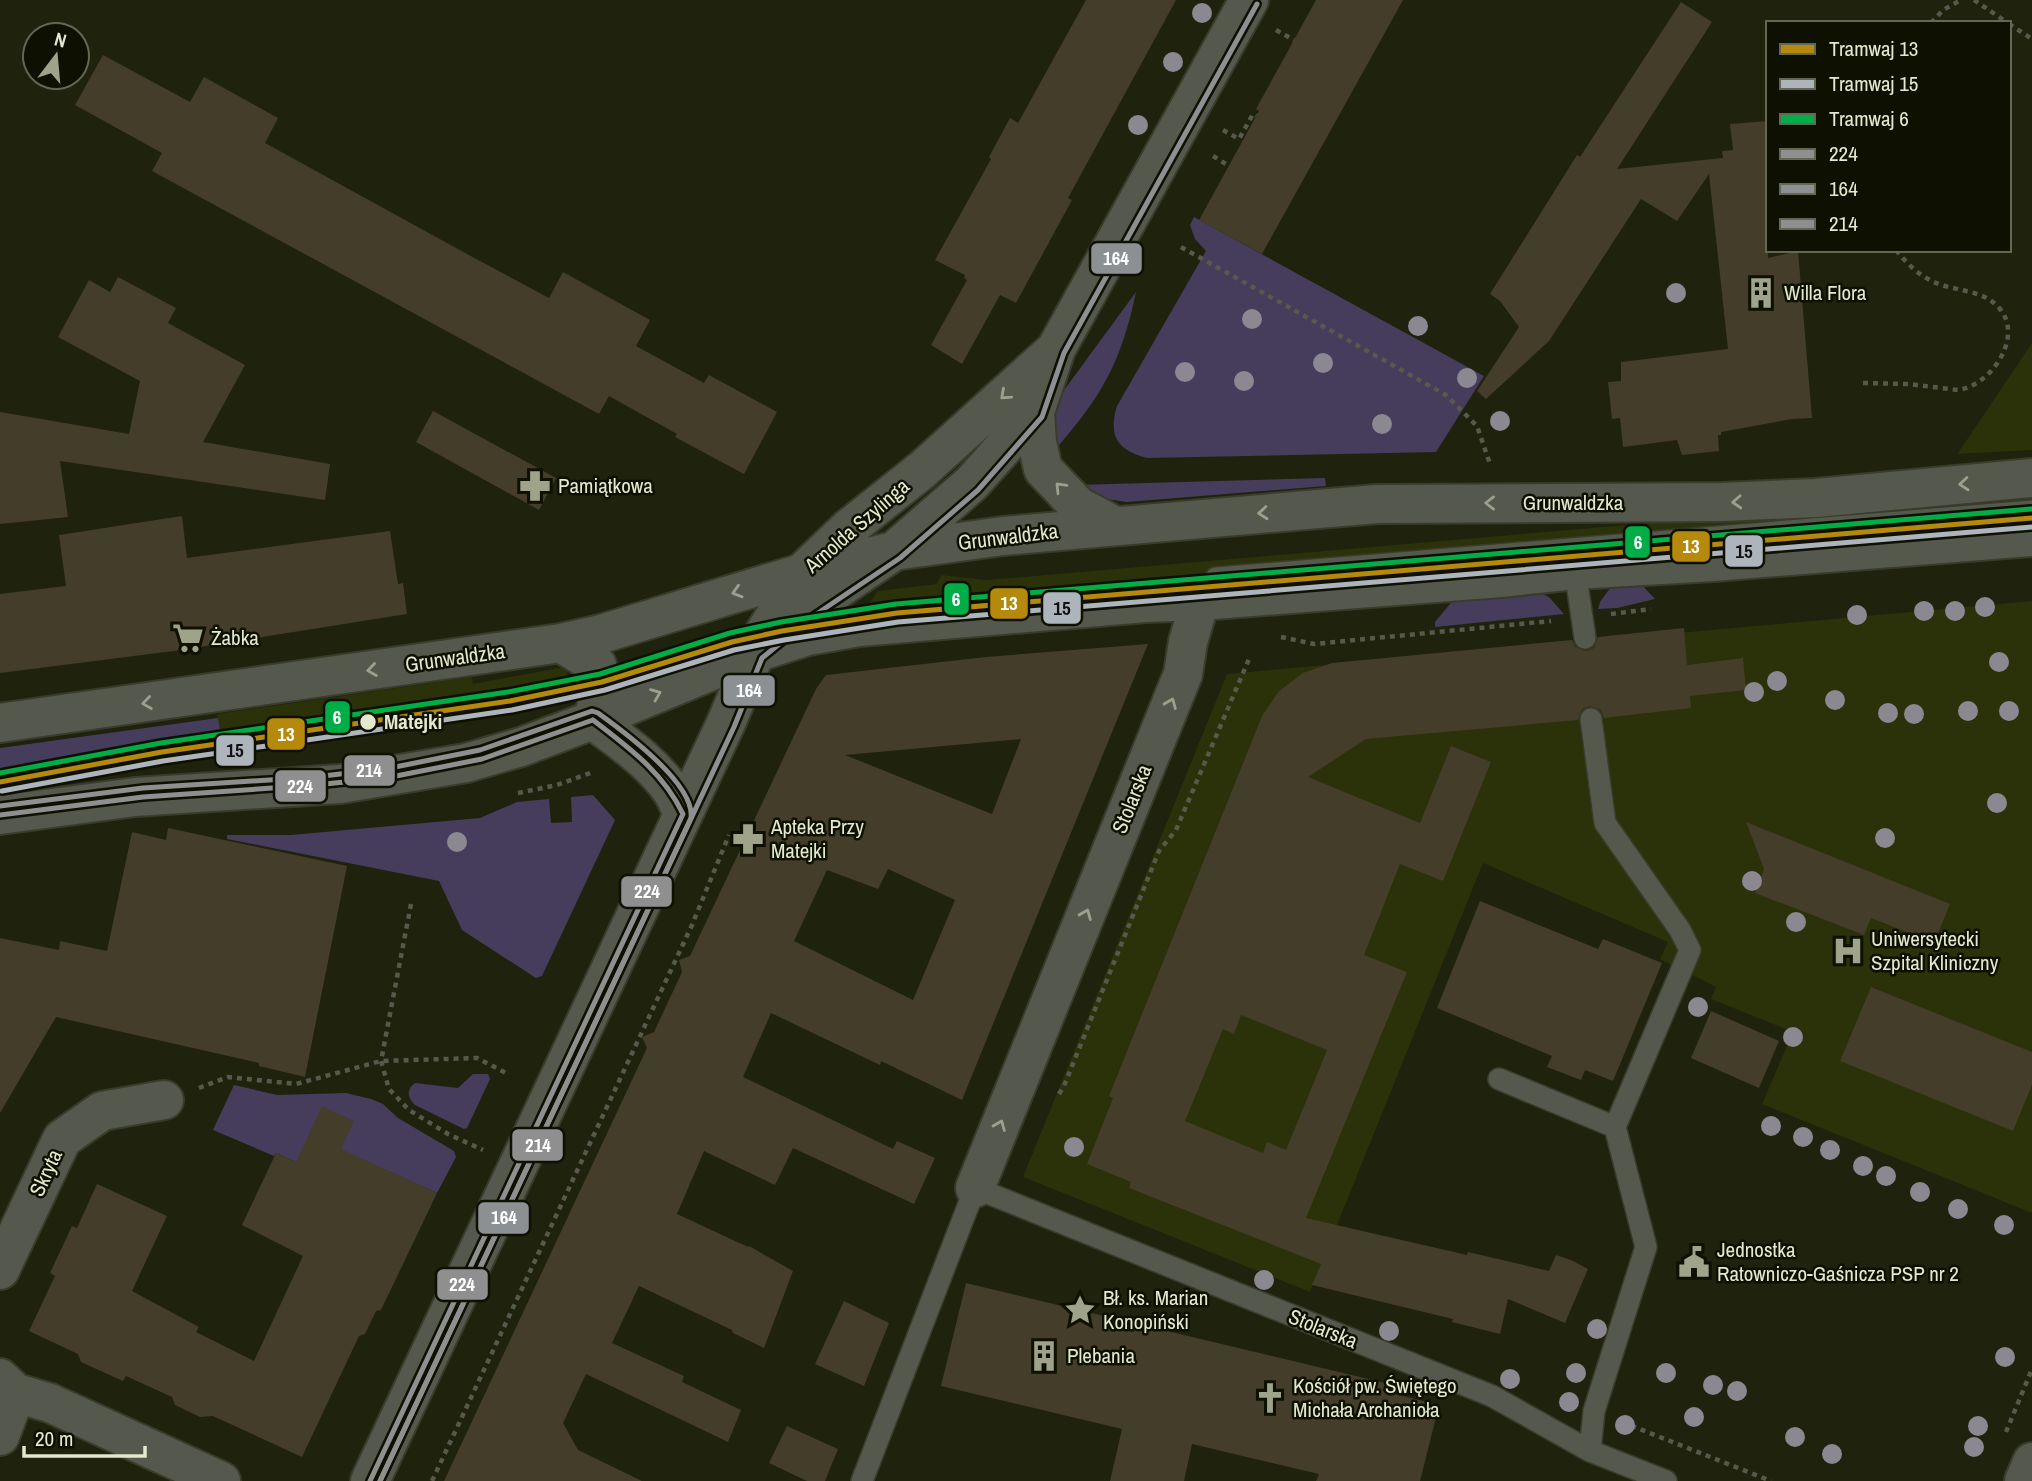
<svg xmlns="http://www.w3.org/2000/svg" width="2032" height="1481" viewBox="0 0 2032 1481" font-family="'Archivo Narrow',sans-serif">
	<rect width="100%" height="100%" fill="#1f220d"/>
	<path fill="#2b3108" d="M2032 343V450L1957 454 1958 453Z
		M2032 490V530L859 618 878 591 937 584 941 575 986 580 1023 577Z
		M2032 601V1213L1762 1104 1793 1032 1711 999 1716 987 1660 959 1668 942 1483 863 1310 1292 1023 1177 1227 674Z
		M564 667H566L572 695 570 696 440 716V720L223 752 217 714 472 677 473 684Z"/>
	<path fill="#463d5c" d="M1194 217 1484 376 1436 452 1147 458C1117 450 1108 436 1117 406L1206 251 1195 239 1190 225Z
		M1136 292C1121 363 1102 396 1054 451L1051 424 1059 397Z
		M1325 478 1326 486 1127 502 1099 498 1075 485Z
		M1640 583 1655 599 1617 608 1598 609 1600 602 1610 588Z
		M1540 593 1549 597 1564 614 1435 627V622L1454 599Z
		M218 718 223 752 0 790V748Z
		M593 795 615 820 542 976 536 978 462 930 439 881 227 839V835H291L480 818 517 802 549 799 551 823 572 822 571 797Z
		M473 1074H488L490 1079 467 1128 464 1129 415 1105C407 1097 406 1090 415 1083L458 1088Z
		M234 1085 277 1095 346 1093 371 1099 383 1104 398 1118 454 1151 456 1157 437 1193 350 1154 318 1172 276 1153 274 1156 213 1130Z"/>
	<path fill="#443d29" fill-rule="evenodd" d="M1086 0H1176L1068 198 1072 200 1016 303 1000 295 962 364 931 345 967 280 964 278 965 275 935 260 991 159 989 157 1010 118 1018 123Z
		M1316 0H1403L1262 254 1199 220 1259 111 1256 109Z
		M1681 2 1712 22 1617 169 1723 158 1722 151 1733 150 1730 124 1768 121V258L1798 251 1812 418 1792 419 1721 432V435H1718L1719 451 1682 455 1677 440 1623 447 1620 418 1612 419 1608 382 1621 381V362L1728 349 1709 174 1677 221 1641 199 1549 341 1486 399 1477 391 1519 327 1500 301 1490 294 1577 155 1580 157Z
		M103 55 190 102 204 77 278 118 265 143 467 254 549 298 563 272 650 320 636 346 704 383 709 375 777 412 744 474 675 437 677 434 609 396 599 414 152 171 162 153 75 105Z
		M118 277 176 308 168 323 245 365 203 442 330 464 325 500 60 461 68 517 0 524V412L129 434 140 381 58 337 89 280 110 292Z
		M433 411 556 478 539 510 416 442Z
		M182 516 187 558 390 531 398 584 403 583 407 614 181 650 0 673V594L66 586 59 535Z
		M1684 628 1687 665 1743 658 1746 690 1690 696 1691 708 1604 718 1601 710 1590 706 1582 709 1578 720 1366 739 1308 777 1420 823 1451 746 1491 762 1443 881 1400 864 1364 955 1407 972 1306 1218 1467 1255 1468 1252 1549 1271 1556 1255 1571 1260 1588 1269 1565 1323 1508 1299 1500 1334 1452 1322 1453 1319 1312 1285 1321 1264 1129 1188 1131 1182 1087 1164 1113 1098 1109 1096 1262 716 1279 691 1303 673 1332 663 1572 640 1575 647 1586 651 1594 648 1598 637ZM1241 1015 1327 1050 1286 1150 1267 1142 1263 1153 1185 1121 1223 1029 1234 1034Z
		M1148 644 962 1100 881 1061 880 1065 771 1013 743 1077 893 1149 897 1141 935 1158 914 1204 793 1148 775 1185 704 1151 677 1214 748 1247 749 1246 793 1271 764 1348 733 1333 732 1330 639 1286 612 1343 684 1376 682 1382 741 1410 728 1442 586 1374 563 1423 578 1450 642 1481H444L647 1048 642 1037 654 1032 682 972 679 960 690 956 816 689 826 675 986 657ZM1021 739 992 814 845 755ZM888 869 955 900 913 1000 794 941 827 870 878 889Z
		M1746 822 1950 904 1934 943 1871 918 1864 935 1755 893 1764 869Z
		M168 828 347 866 305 1077 259 1066V1063L56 1017 0 1113V938L59 950 60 941 107 951 132 832 166 840Z
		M1480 901 1598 949 1603 939 1662 963 1613 1081 1585 1070 1581 1080 1547 1067 1552 1056 1437 1008Z
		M1871 987 2032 1052V1085L2013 1131 1840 1061Z
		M1711 1011 1779 1041 1759 1088 1691 1058Z
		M322 1106 354 1121 341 1149 437 1193 381 1310 376 1311 365 1334 359 1336 302 1457 213 1416 200 1417 175 1405 172 1397 126 1376 123 1381 81 1362 78 1354 29 1331 55 1276 50 1273 72 1226 77 1228 97 1184 167 1216 132 1291 199 1327 196 1332 254 1361 303 1256 242 1225 276 1153 296 1162Z
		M966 1283 1385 1383 1383 1391 1439 1405 1420 1481H1316L1319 1474 1192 1444 1184 1481H1110L1122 1429 941 1386Z
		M844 1301 889 1323 864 1386 815 1364Z
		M787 1426 838 1449 825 1481H807L769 1463Z"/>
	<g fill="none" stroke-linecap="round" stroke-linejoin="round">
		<defs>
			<path id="service" d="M1575 570 1585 638
				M1200 601 1216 578 2032 511
				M1499 1079 1615 1127 1690 950 1680 930 1605 823 1591 719
				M1590 1451 1594 1411 1646 1247 1615 1127
				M862 1481 975 1188 1492 1396 1590 1451 1666 1481"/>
			<path id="minor" d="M593 720C620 741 651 761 671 790 676 797 679 806 683 814
				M975 1188 1183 674 1188 642 1200 601
				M0 1270 62 1139 102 1111 164 1100
				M0 1378 16 1393 50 1403 221 1481
				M0 1436 16 1393
				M370 1481 726 723 763 635 802 573
				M2024 1481 2032 1462"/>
			<path id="tertiary" d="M1035 412 1037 442 1043 469 1078 506 1115 526
				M804 571 849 528 922 470 1055 350
				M770 641 810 608 894 551 972 483 1035 412 1056 349 1249 0
				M561 643 597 665 602 682 593 720
				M0 723 561 643 601 634 802 573 894 551 1003 536 1377 504 1722 502 1816 498 2032 478
				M0 815 135 797 340 784 466 763 521 747 593 720 755 653 808 636 859 627 1145 603 1200 601 1501 578 1575 570 1713 562 2032 537"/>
		</defs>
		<use href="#service" stroke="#393c2a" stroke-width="24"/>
		<use href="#minor" stroke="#393c2a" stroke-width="42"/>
		<use href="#tertiary" stroke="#393c2a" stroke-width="42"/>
		<path stroke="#56594c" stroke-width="4.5" stroke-dasharray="5 5" stroke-linecap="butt" d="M1974 0 2008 23
			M1931 23 1943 10 1961 0
			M2009 24 2032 39
			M1276 30 1294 40
			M1223 130 1239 139 1253 114 1256 116
			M1213 156 1229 166
			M1181 247 1446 395 1477 426 1490 464
			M1863 383 1908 384 1958 390C1990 386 2024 338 2000 309 1982 287 1952 293 1928 279 1915 272 1905 261 1896 250
			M1611 614 1651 609
			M1281 637 1314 644 1551 621
			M456 696 460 726
			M518 793 557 785 593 772
			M411 904 381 1061 389 1089 409 1110 448 1134 483 1150
			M199 1088 228 1077 296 1084 381 1061 477 1058 508 1074
			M1059 1094 1064 1086 1159 851 1176 830 1249 659
			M1622 1422 1771 1481
			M2006 1432 2032 1369
			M432 1481 692 925 729 835"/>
		<use href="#service" stroke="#55584c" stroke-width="21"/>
		<use href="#minor" stroke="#55584c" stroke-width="38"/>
		<use href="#tertiary" stroke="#55584c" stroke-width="38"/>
		<defs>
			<path id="bus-1" d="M0 815 143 797 316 785 391 777 482 759 593 720
				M370 1481 683 814C663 772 629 748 593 720"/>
			<path id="bus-2" d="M380 1481 734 727 762 658 815 615 900 558 978 490 1042 417 1064 353 1257 4"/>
			<path id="bus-3" d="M0 806 143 788 315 777 390 768 480 750 592 711 598 713C623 731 695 784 691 818L380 1481"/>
		</defs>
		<use href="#bus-1" stroke="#0e1101" stroke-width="10"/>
		<use href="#bus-2" stroke="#0e1101" stroke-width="10"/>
		<use href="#bus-3" stroke="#0e1101" stroke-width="10"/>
		<use href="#bus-1" stroke="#8f8f8f" stroke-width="5"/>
		<use href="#bus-2" stroke="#8c9093" stroke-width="5"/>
		<use href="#bus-3" stroke="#8f8f8f" stroke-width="5"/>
		<defs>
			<path id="tram-1" d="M0 782 162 752 510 701 602 682 732 642 782 631 897 613 2032 518"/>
			<path id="tram-2" d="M2 791 163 761 512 710 605 690 734 650 784 640 898 622 2032 527"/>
			<path id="tram-3" d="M0 773 161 743 508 692 600 674 730 633 781 622 896 604 2031 509"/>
		</defs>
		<use href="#tram-1" stroke="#0e1101" stroke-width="10"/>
		<use href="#tram-2" stroke="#0e1101" stroke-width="10"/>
		<use href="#tram-3" stroke="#0e1101" stroke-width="10"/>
		<use href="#tram-1" stroke="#b5890c" stroke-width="5"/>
		<use href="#tram-2" stroke="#adb4bb" stroke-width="5"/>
		<use href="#tram-3" stroke="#00ad46" stroke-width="5"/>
	</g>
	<g fill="#8b8892">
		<circle cx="1202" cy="13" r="10"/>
		<circle cx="1173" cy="62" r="10"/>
		<circle cx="1138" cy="125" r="10"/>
		<circle cx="1676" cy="293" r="10"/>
		<circle cx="1252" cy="319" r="10"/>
		<circle cx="1418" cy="326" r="10"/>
		<circle cx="1323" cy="363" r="10"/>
		<circle cx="1185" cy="372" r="10"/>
		<circle cx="1467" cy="378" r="10"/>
		<circle cx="1244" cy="381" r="10"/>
		<circle cx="1500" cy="421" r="10"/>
		<circle cx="1382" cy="424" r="10"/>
		<circle cx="1985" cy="607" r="10"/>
		<circle cx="1924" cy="611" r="10"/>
		<circle cx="1955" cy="611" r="10"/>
		<circle cx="1857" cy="615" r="10"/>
		<circle cx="1999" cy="662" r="10"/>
		<circle cx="1777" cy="681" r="10"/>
		<circle cx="1754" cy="692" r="10"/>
		<circle cx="1835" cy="700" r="10"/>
		<circle cx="1968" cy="711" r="10"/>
		<circle cx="2009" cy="711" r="10"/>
		<circle cx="1888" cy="713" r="10"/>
		<circle cx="1914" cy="714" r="10"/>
		<circle cx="1997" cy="803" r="10"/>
		<circle cx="1885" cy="838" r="10"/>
		<circle cx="457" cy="842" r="10"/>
		<circle cx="1752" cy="881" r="10"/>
		<circle cx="1796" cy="922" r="10"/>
		<circle cx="1698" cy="1007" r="10"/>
		<circle cx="1793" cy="1037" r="10"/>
		<circle cx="1771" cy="1126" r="10"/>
		<circle cx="1803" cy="1137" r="10"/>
		<circle cx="1074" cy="1147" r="10"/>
		<circle cx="1830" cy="1150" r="10"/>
		<circle cx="1863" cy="1166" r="10"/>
		<circle cx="1886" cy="1176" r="10"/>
		<circle cx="1920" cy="1192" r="10"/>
		<circle cx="1958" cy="1209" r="10"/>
		<circle cx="2004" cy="1225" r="10"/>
		<circle cx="1264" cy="1280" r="10"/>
		<circle cx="1597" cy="1329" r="10"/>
		<circle cx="1389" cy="1331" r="10"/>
		<circle cx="2005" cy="1357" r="10"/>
		<circle cx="1576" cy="1373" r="10"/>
		<circle cx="1666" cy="1373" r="10"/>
		<circle cx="1510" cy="1379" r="10"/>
		<circle cx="1713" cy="1385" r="10"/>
		<circle cx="1737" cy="1391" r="10"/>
		<circle cx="1569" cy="1402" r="10"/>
		<circle cx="1694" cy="1417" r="10"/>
		<circle cx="1625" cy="1425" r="10"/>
		<circle cx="1978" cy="1426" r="10"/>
		<circle cx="1795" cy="1437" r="10"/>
		<circle cx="1974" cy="1447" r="10"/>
		<circle cx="1832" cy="1454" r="10"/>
	</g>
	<defs><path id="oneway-chevron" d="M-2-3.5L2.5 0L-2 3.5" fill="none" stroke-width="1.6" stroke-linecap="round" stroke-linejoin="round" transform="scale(1.75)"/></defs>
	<g stroke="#9ca08d">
		<use href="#oneway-chevron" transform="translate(1005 395) rotate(138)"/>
		<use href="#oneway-chevron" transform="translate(1964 484) rotate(175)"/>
		<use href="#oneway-chevron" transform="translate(1060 487) rotate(-134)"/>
		<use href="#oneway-chevron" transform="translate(1737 502) rotate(177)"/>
		<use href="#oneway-chevron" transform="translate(1490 503) rotate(-180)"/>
		<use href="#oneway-chevron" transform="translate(1263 513) rotate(175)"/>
		<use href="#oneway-chevron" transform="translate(737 592) rotate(163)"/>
		<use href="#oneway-chevron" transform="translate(372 670) rotate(172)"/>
		<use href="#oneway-chevron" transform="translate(656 694) rotate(-22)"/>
		<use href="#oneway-chevron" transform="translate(147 703) rotate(172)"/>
		<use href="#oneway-chevron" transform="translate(1171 703) rotate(-68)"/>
		<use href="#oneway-chevron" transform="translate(1086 914) rotate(-68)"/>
		<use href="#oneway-chevron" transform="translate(1000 1125) rotate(-68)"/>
	</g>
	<defs>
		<symbol id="building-bare" viewBox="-9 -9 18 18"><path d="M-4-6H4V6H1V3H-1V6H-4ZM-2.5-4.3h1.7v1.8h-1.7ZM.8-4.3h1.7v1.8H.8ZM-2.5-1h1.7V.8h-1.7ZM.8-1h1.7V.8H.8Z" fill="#9ea38a" stroke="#0e1101" stroke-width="2.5" paint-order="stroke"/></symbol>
		<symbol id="pharmacy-bare" viewBox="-9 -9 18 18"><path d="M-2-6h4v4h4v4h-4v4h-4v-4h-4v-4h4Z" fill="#9ea38a" stroke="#0e1101" stroke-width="2.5" paint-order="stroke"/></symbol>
		<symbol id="supermarket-bare" viewBox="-9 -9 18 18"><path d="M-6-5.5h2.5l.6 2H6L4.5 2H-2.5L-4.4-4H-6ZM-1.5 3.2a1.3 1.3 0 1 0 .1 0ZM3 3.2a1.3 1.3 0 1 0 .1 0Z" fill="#9ea38a" stroke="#0e1101" stroke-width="2.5" paint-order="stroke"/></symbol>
		<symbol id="hospital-bare" viewBox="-9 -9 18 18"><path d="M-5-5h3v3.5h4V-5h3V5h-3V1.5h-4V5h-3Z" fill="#9ea38a" stroke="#0e1101" stroke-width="2.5" paint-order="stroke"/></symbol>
		<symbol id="civic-bare" viewBox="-9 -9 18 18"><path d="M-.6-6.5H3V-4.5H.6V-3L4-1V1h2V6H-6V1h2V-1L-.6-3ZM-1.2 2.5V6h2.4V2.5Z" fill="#9ea38a" stroke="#0e1101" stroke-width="2.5" paint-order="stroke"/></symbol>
		<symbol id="sight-bare" viewBox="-9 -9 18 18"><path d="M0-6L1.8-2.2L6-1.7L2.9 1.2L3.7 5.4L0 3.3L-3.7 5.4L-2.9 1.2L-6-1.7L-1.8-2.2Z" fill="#9ea38a" stroke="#0e1101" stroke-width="2.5" paint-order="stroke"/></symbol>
		<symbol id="church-bare" viewBox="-9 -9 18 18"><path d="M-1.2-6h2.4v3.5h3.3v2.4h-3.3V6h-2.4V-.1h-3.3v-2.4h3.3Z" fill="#9ea38a" stroke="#0e1101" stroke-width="2.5" paint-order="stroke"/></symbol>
	</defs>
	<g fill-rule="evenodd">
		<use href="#building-bare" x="1739" y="271" width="44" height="44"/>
		<use href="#pharmacy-bare" x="513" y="464" width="44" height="44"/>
		<use href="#supermarket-bare" x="166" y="616" width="44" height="44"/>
		<use href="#pharmacy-bare" x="726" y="817" width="44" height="44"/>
		<use href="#hospital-bare" x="1826" y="929" width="44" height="44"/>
		<use href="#civic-bare" x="1672" y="1240" width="44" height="44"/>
		<use href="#sight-bare" x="1058" y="1288" width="44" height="44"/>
		<use href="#building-bare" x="1022" y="1334" width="44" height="44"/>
		<use href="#church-bare" x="1248" y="1376" width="44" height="44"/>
	</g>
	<circle fill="#e3e8ce" stroke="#0e1101" stroke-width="2.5" cx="368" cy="722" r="9"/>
	<g text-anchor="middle" stroke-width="5" stroke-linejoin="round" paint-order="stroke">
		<g font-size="21" fill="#e3e8ce" stroke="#0e1101" text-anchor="start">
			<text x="1784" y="300">Willa Flora</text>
			<text x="558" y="493">Pamiątkowa</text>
			<text x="211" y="645">Żabka</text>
			<text x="771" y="834">Apteka Przy<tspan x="771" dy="24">Matejki</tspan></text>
			<text x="1871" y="946">Uniwersytecki<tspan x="1871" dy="24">Szpital Kliniczny</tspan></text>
			<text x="1717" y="1257">Jednostka<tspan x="1717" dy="24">Ratowniczo-Gaśnicza PSP nr 2</tspan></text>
			<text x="1103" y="1305">Bł. ks. Marian<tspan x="1103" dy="24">Konopiński</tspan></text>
			<text x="1067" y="1363">Plebania</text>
			<text x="1293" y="1393">Kościół pw. Świętego<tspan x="1293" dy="24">Michała Archanioła</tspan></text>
		</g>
		<g font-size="21" fill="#e3e8ce" stroke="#0e1101">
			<text x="1573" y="510">Grunwaldzka</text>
			<text transform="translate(857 526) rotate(-41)" y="7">Arnolda Szylinga</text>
			<text transform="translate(1008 537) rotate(-7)" y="7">Grunwaldzka</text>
			<text transform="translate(455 658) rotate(-8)" y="7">Grunwaldzka</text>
			<text transform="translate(1132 799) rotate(-68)" y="7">Stolarska</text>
			<text transform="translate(46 1173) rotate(-65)" y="7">Skryta</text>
			<text transform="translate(1323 1329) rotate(22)" y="7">Stolarska</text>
		</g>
		<g font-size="21" font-weight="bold" fill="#e3e8ce" stroke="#0e1101" text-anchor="start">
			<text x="384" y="729">Matejki</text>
		</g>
	</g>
	<g stroke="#0e1101" stroke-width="2.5">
		<rect x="1090" y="242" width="53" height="33" rx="7" fill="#8c9093"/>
		<rect x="1624" y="525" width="27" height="34" rx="7" fill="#00ad46"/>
		<rect x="1671" y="530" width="40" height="33" rx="7" fill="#b5890c"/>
		<rect x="1724" y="534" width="40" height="34" rx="7" fill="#adb4bb"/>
		<rect x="943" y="582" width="27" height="34" rx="7" fill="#00ad46"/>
		<rect x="989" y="587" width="40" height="33" rx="7" fill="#b5890c"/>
		<rect x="1042" y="591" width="40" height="34" rx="7" fill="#adb4bb"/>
		<rect x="722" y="674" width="54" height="33" rx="7" fill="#8c9093"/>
		<rect x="324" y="700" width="27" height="34" rx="7" fill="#00ad46"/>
		<rect x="266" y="717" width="40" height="34" rx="7" fill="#b5890c"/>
		<rect x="215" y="734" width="40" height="33" rx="7" fill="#adb4bb"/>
		<rect x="343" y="754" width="53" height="33" rx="7" fill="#8f8f8f"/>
		<rect x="274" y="769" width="53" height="34" rx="7" fill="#8f8f8f"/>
		<rect x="620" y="875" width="53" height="33" rx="7" fill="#8f8f8f"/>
		<rect x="511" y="1128" width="53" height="34" rx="7" fill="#8f8f8f"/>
		<rect x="477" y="1201" width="53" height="34" rx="7" fill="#8c9093"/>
		<rect x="436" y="1268" width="53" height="33" rx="7" fill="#8f8f8f"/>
	</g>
	<g font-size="19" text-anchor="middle" font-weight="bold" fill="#fff">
		<text x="1116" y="265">164</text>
		<text x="1638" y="549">6</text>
		<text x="1691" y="553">13</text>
		<text x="956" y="606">6</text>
		<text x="1009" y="610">13</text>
		<text x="749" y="697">164</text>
		<text x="337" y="724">6</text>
		<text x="286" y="741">13</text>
		<text x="369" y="777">214</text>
		<text x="300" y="793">224</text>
		<text x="647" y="898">224</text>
		<text x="538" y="1152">214</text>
		<text x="504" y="1224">164</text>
		<text x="462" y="1291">224</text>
	</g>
	<g font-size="19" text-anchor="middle" font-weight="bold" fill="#111">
		<text x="1744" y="558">15</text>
		<text x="1062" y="615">15</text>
		<text x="235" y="757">15</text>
	</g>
	<rect x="1766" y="21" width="245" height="231" fill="#0e1101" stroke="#636753" stroke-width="2"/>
	<rect x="1780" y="44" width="35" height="10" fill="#b5890c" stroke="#636753" stroke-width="2"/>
	<text x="1829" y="56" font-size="21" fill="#e3e8ce">Tramwaj 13</text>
	<rect x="1780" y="79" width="35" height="10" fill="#adb4bb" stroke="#636753" stroke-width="2"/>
	<text x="1829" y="91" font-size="21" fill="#e3e8ce">Tramwaj 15</text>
	<rect x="1780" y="114" width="35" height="10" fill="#00ad46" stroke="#636753" stroke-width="2"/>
	<text x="1829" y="126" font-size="21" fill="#e3e8ce">Tramwaj 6</text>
	<rect x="1780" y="149" width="35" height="10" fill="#8f8f8f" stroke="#636753" stroke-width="2"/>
	<text x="1829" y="161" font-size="21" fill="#e3e8ce">224</text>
	<rect x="1780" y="184" width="35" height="10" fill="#8c9093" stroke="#636753" stroke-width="2"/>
	<text x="1829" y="196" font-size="21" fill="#e3e8ce">164</text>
	<rect x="1780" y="219" width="35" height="10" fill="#8f8f8f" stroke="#636753" stroke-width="2"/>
	<text x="1829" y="231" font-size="21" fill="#e3e8ce">214</text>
	<g transform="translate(56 56) rotate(16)"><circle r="33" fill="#0e1101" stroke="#636753" stroke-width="2"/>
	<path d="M0-5L12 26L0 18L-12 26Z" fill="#9ea38a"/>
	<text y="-10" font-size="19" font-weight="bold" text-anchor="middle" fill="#e3e8ce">N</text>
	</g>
	<path d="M24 1446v10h121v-10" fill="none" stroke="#e3e8ce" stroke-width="3.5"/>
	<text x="35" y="1446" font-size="21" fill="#e3e8ce" stroke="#0e1101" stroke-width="5" paint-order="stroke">20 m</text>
</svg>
